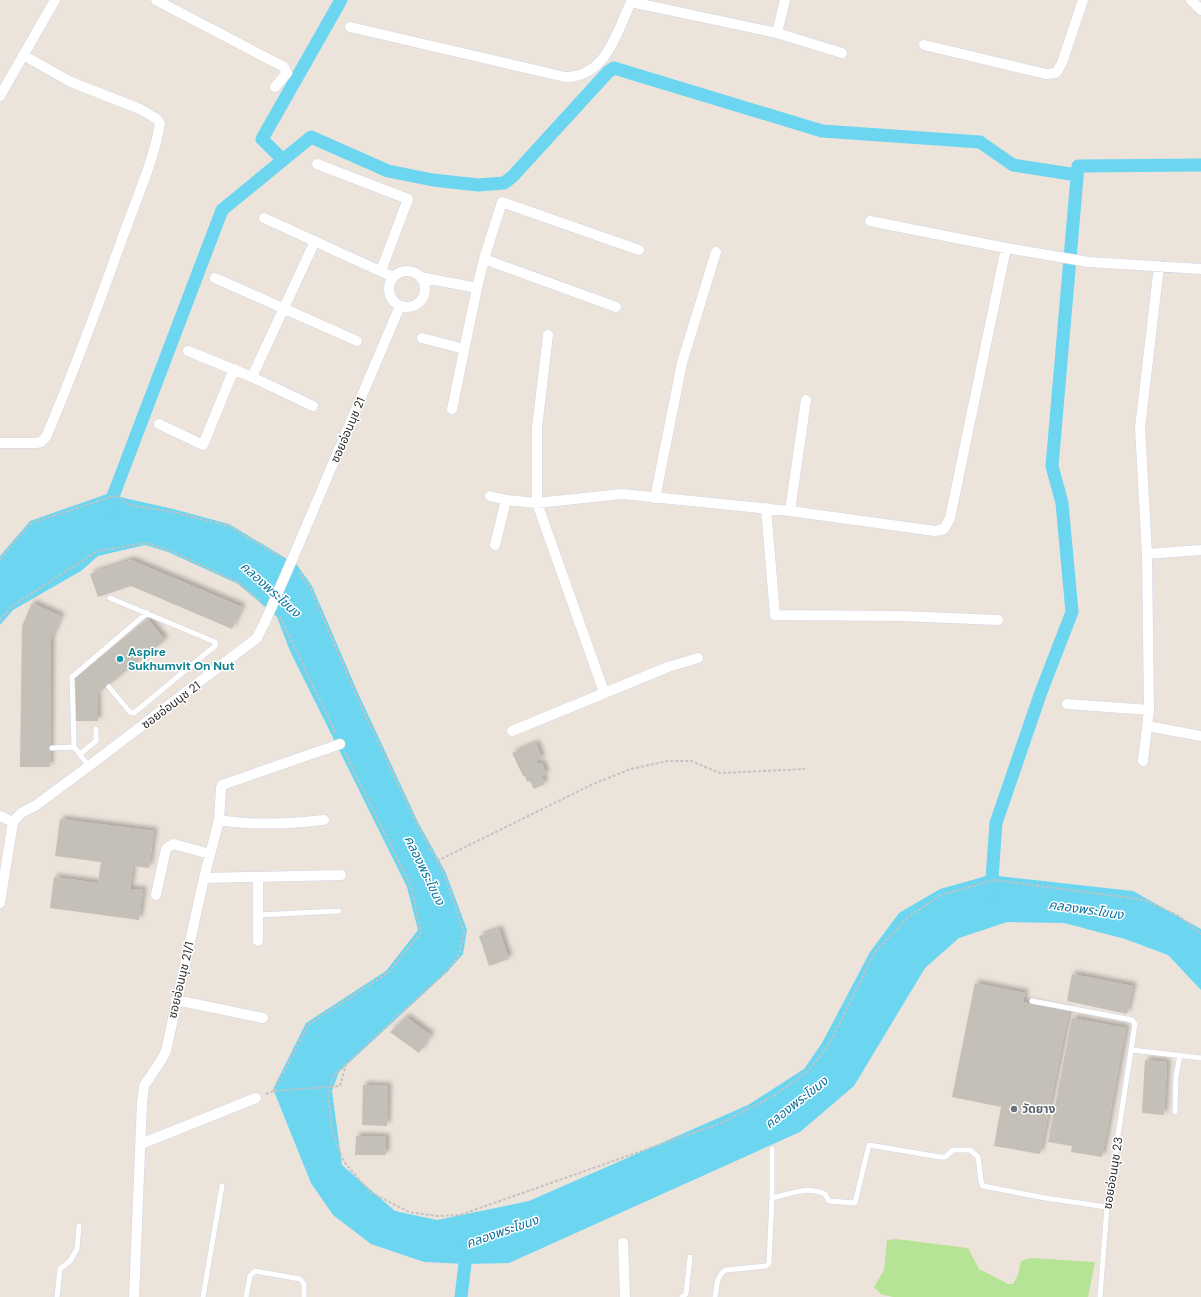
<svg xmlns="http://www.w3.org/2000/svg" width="1201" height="1297" viewBox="0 0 1201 1297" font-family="'DM Sans','Noto Sans Thai',sans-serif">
	<defs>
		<filter id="shadow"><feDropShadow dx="3.5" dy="-3.5" stdDeviation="2" flood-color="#0004"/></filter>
	</defs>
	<rect width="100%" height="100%" fill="#ece4db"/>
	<path fill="#b6e496" d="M896 1239 968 1248 979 1269 1008 1284H1013L1018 1275 1021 1261 1031 1258 1095 1262 1088 1297H893L881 1294 874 1287 884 1270 887 1240Z"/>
	<path fill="#6cd6f1" d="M107 494 173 509 229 524 297 565 312 586 358 693 417 820 446 873 467 930 463 954 448 971 339 1072 332 1091 342 1165 395 1211 437 1220 529 1201 748 1105 804 1069 822 1043 870 952 899 913 940 889 990 875 1133 891 1201 929V990L1168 955 1125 939 1064 923 1007 922 959 938 925 968 854 1086 800 1132 509 1263 466 1264 424 1262 371 1244 333 1215 311 1183 273 1089 306 1023 386 971 418 930 407 887 290 651 277 617 238 584 168 552 145 545 98 556 81 571 13 610 0 625V556L30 521Z"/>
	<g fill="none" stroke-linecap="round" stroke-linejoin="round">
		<path stroke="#6cd6f1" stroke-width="13" d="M283 160 262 139 341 0
			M107 512 222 210 311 137 388 171 433 180 478 185 504 183 512 177 608 72 614 68 822 131 980 142 1013 165 1077 175
			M991 892 996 823 1041 692 1072 612 1062 503 1052 466 1078 166 1201 165
			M461 1297 467 1247"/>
	</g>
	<path fill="#c4bfb7" filter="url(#shadow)" d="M131 560 242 607 232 629 131 586 98 597 90 574Z
		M32 603 61 616 51 639 50 767H20L22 626Z
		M148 619 165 640 97 694 98 721H74V678Z
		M536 743 542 759 536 761 538 764 542 763 546 774 542 776 545 784 534 789 530 781 527 782 525 776H523L512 753Z
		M60 819 154 831 149 868 133 866 130 889 143 890 139 920 50 908 54 877 98 883 101 862 55 856Z
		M499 929 509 959 489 966 479 936Z
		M1072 974 1133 986 1127 1014 1067 1001Z
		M975 983 1025 993 1023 1002 1069 1011 1040 1154 994 1146 1001 1107 952 1097Z
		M406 1017 431 1035 419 1053 390 1032Z
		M1072 1018 1126 1028 1102 1157 1071 1152 1072 1146 1048 1142Z
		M1145 1060 1167 1062 1164 1115 1142 1113Z
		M363 1085 388 1086 387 1126 362 1125Z
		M356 1136 386 1137V1155H355Z"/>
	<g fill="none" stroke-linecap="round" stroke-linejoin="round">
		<defs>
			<path id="lane" d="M109 687 130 712 134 713 216 645 215 642 110 598
				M74 747 72 677 147 613
				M52 748 74 747 89 766
				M80 754 96 741V729
				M258 915 339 911
				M1032 1001 1132 1020 1135 1024 1107 1207 1100 1297
				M1132 1050 1201 1058
				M1175 1112 1176 1076 1180 1055
				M772 1198C790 1194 807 1186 825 1194L829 1201 855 1203 869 1145 940 1157H945L953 1150H970L978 1157 981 1181 983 1186 1045 1198 1107 1207
				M57 1297 60 1269 70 1261 77 1249 79 1226
				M203 1297 222 1186
				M246 1297 250 1276 255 1271 300 1279 304 1284V1297
				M682 1297 686 1294 690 1257
				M715 1297C717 1287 716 1275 726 1270L766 1266 769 1263 772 1198V1149"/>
			<path id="street" d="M156 0 284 67 287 73 275 87
				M1191 0 1201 10
				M350 27 565 77C606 77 616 34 631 2L777 33 842 53
				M777 33 785 0
				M924 45 1046 74 1056 73 1062 63 1083 0
				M0 96 55 0
				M317 164 408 199 381 271
				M264 218 393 277
				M870 221 1006 248 1089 262 1201 269
				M484 259 616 307
				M389 289a18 18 0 1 1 36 0a18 18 0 1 1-36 0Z
				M420 277 477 288 484 259 502 202 639 250
				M215 278 357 341
				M548 335 537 428V503L604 692
				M422 338 464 349
				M188 351 252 377
				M313 406 252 377 315 241
				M452 409 477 288
				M159 424 203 445 234 369
				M0 443H36L41 442 46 437C74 372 98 306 122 239 134 205 154 160 160 124L157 119 140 109 71 82 23 55
				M490 496 506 500 537 503 622 494 790 511 935 531 944 529 950 518 1006 248
				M655 498 682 363 716 252
				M766 508 775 615 901 616 998 620
				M790 511 806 400
				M495 545 506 500
				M298 546 400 306
				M1147 554 1201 550
				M1067 704 1149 710
				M1147 726 1201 736
				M512 731 668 667 698 658
				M1143 761 1149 710 1147 554 1140 428 1159 266
				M0 816 13 822
				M219 820C254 826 289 824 324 820
				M258 877V941
				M204 878 341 875
				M156 895 166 849 173 844 210 854
				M0 903 13 822 21 813 35 806 89 766 257 638 265 622
				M176 1000 263 1018
				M141 1144 256 1098
				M623 1243 625 1297
				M134 1297 142 1103 144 1086 162 1059 166 1051 204 878 219 820 221 788 222 785 340 744"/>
		</defs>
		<use href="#lane" stroke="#d1d5e3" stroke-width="6"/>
		<use href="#street" stroke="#d1d5e3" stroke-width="11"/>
		<path stroke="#c3c3c3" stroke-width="2" stroke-dasharray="3 2" stroke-linecap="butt" d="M0 559 31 523 114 496 121 498 129 505 173 512 229 526 282 558
			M299 572 311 589 355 693 415 820 444 873 464 932 459 955 447 971 333 1076 328 1095 332 1131 344 1162 370 1192 409 1212 437 1216 460 1215 721 1123 775 1095 808 1071 828 1046 875 952 907 918 941 895 994 880 1145 900 1179 916 1201 934
			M280 617 336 734
			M0 620 11 607 97 551 146 543 169 550 239 583 261 602
			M437 861 593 784 631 769 668 761H691L720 773 805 769
			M274 1091 308 1025 389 972 421 932 411 886 345 753
			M266 1094 274 1091 340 1086 346 1064"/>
		<use href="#lane" stroke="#fff" stroke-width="5"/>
		<use href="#street" stroke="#fff" stroke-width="10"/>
		<defs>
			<path id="street-bridge" d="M265 622 298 546"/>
		</defs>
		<use href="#street-bridge" stroke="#d1d5e3" stroke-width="11" stroke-linecap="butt"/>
		<use href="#street-bridge" stroke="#fff" stroke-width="10"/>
	</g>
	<circle fill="#0f9aa8" stroke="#fff" stroke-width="1.5" cx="120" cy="659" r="4"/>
	<circle fill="#6b7280" stroke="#fff" stroke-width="1.5" cx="1014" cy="1109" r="4"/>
	<g text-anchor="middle" stroke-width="3" stroke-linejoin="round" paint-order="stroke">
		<g font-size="12" fill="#2a2a2a" stroke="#fff">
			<text transform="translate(348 430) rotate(-67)" y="4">ซอยอ่อนนุช 21</text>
			<text transform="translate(171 705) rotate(-37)" y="4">ซอยอ่อนนุช 21</text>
			<text transform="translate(181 980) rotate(-77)" y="4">ซอยอ่อนนุช 21/1</text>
			<text transform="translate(1113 1173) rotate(-81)" y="4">ซอยอ่อนนุช 23</text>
		</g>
		<g font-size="12" font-weight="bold" fill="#0d838f" stroke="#fff" text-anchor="start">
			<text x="128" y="656">Aspire<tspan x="128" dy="14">Sukhumvit On Nut</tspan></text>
		</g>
		<g font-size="12" font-weight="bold" fill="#5b616d" stroke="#fff" text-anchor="start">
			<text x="1022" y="1113">วัดยาง</text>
		</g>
		<g font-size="13" font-style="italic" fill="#0a749e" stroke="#fff">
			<text transform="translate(271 589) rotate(42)" y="5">คลองพระโขนง</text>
			<text transform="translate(425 870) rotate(64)" y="5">คลองพระโขนง</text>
			<text transform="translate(1086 909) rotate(8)" y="5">คลองพระโขนง</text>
			<text transform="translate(796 1102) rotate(-38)" y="5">คลองพระโขนง</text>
			<text transform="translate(502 1231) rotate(-19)" y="5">คลองพระโขนง</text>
		</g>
	</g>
</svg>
